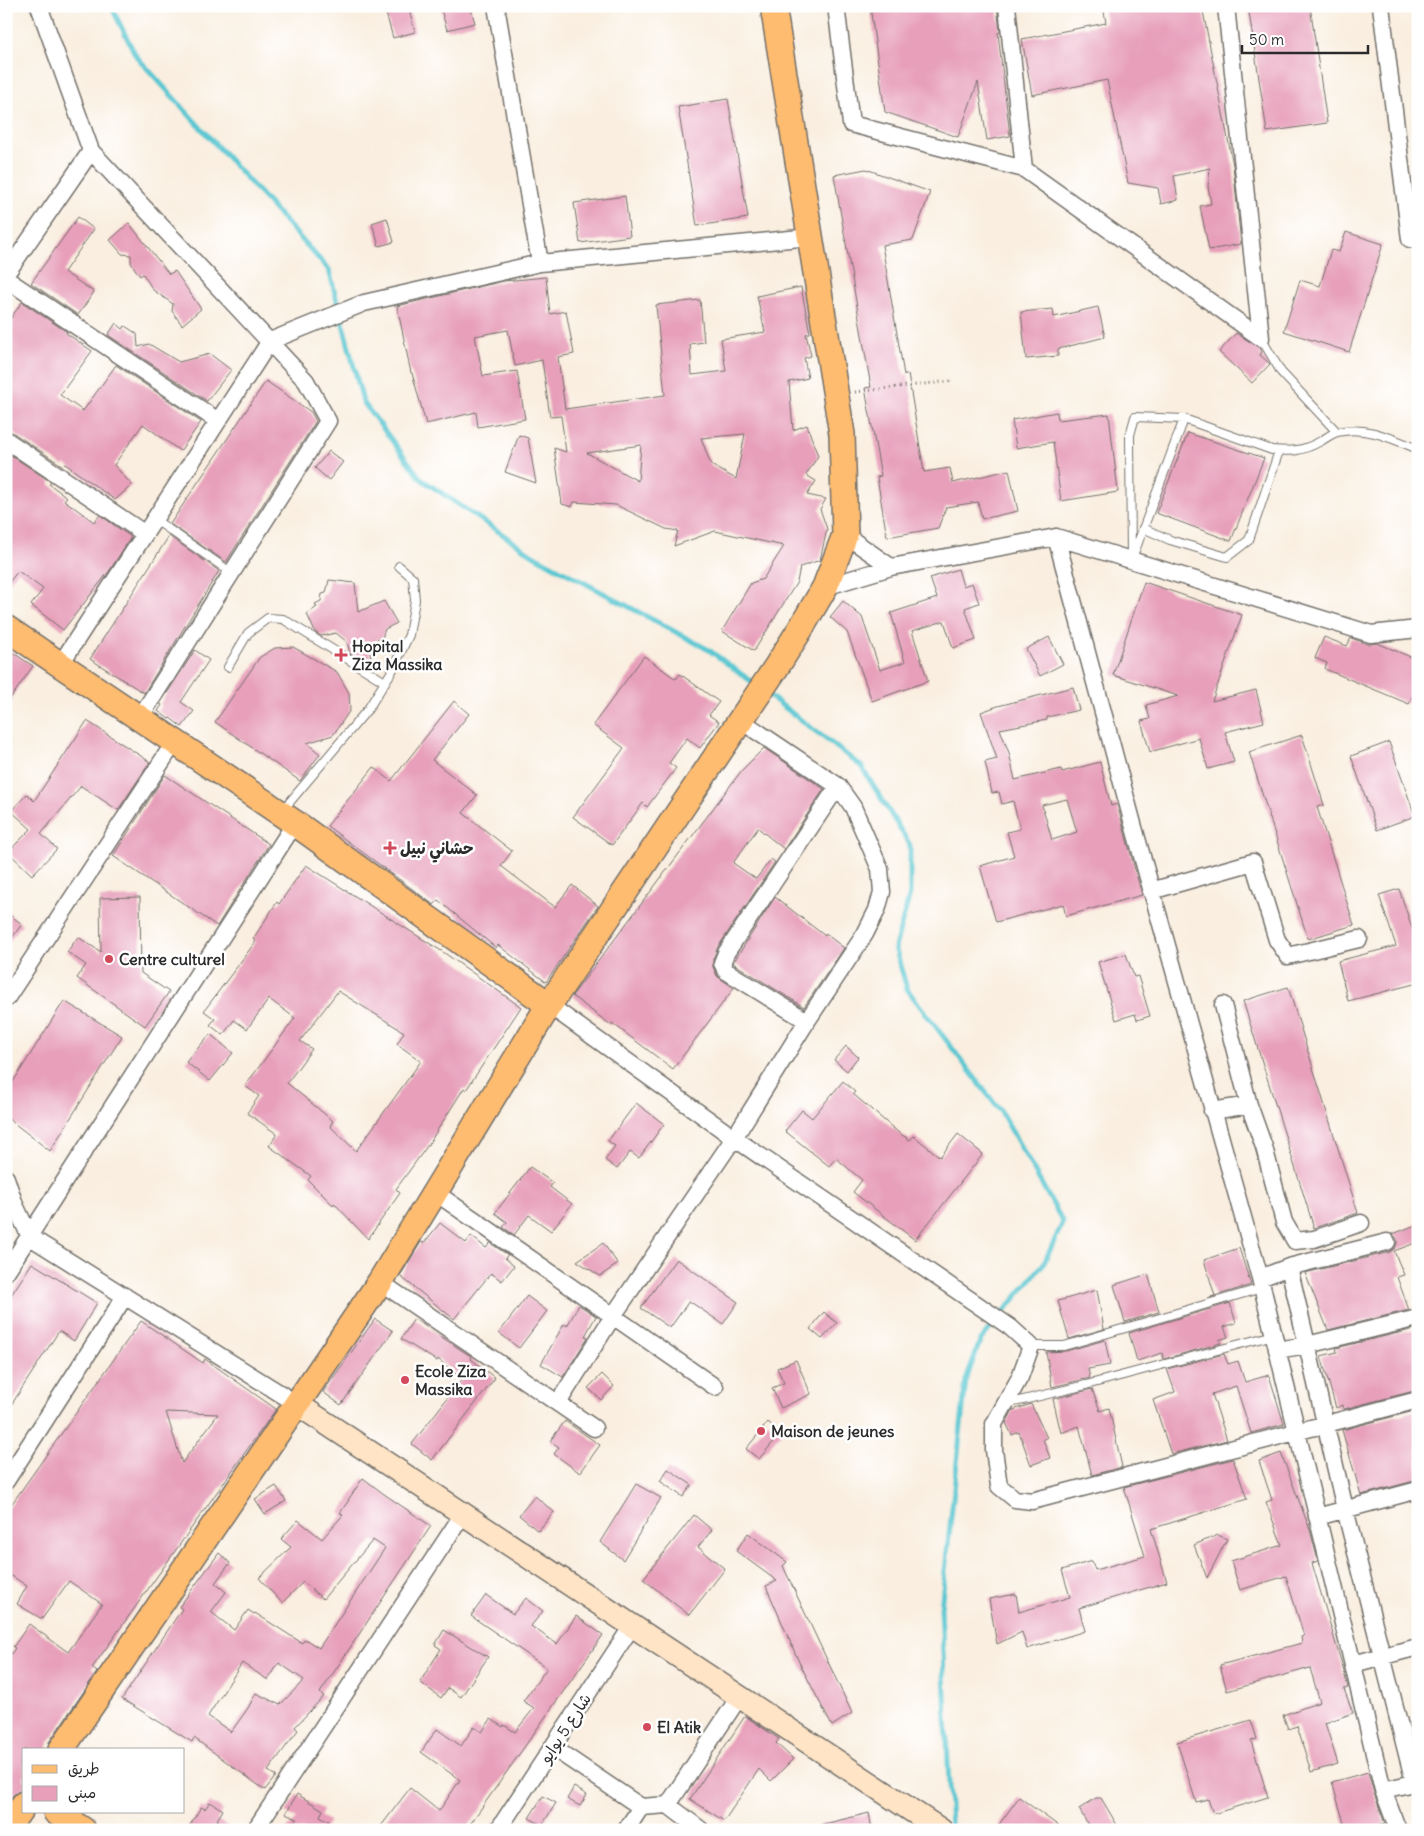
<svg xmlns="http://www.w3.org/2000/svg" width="1424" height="1836" font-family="Delius,'Playpen Sans Arabic',sans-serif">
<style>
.green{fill:#93d68e;stroke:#5f805c}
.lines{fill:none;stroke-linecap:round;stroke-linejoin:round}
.stream{stroke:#5bc7d2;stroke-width:5}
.building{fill:#e79fba;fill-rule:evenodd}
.service-casing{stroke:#736f6a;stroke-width:10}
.minor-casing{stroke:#736f6a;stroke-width:19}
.secondary-casing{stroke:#736f6a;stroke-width:25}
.primary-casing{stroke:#736f6a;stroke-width:28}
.path{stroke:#736f6a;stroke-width:3;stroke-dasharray:1 4;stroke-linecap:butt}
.service{stroke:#fff;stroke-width:8}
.minor{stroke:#fff;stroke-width:16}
.secondary{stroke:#ffe4c6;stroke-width:22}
.primary{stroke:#febc70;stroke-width:25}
.poi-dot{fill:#d1495b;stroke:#fff;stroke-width:2}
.labels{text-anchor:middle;stroke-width:5;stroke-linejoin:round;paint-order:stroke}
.poi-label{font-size:16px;font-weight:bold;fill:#2b2b2b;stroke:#fff;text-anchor:start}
.street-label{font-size:16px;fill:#2b2b2b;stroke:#fff}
</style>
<rect width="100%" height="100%" fill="#fff"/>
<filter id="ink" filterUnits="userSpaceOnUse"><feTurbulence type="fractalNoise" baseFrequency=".02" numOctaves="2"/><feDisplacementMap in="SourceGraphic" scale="10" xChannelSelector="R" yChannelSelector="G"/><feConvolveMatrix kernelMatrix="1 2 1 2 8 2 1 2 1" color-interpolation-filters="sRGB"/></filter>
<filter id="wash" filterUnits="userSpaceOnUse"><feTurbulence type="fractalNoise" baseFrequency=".0096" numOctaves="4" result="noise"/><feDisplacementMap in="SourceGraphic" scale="20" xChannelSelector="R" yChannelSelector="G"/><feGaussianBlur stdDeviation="1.12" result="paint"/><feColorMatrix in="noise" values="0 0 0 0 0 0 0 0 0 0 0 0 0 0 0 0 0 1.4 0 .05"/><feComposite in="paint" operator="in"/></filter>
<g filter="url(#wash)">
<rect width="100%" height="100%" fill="#f9eedf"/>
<path class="green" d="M41,1820L56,1830H35Z"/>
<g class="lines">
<path class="stream" d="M111,6L136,56L329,270L363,402L421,479L533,555L709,650L756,685
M767,694L861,766L910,845V894L895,947L907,989L1001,1112L1063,1222L1044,1263L980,1341L966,1380L941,1608L951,1829"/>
</g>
<g id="blocks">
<path class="building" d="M384,6H408L415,32L393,38Z
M440,6H470L475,23L447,30Z
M870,6H997L1000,32L998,33L1010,136L987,140L978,82L958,137L885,112Z
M1103,6H1202L1233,165L1241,244L1209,250L1200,206L1211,204L1208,186L1210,168L1174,176L1178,200L1161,204L1158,188L1128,183L1107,80L1032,95L1022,39L1106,23Z
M1248,6H1310L1327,123L1267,132Z
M728,99L748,218L697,226L678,107Z
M866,169L930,192L913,240L882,245L904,375L908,374L924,472L950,468L953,483L1009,470L1018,511L982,519L978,502L946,507L938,528L887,537L877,477L881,476L865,388L871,387L834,175Z
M625,196L630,236L580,243L574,203Z
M78,217L94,229L64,272L94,292L78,315L31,283Z
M387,218L394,242L379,246L372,223Z
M129,223L169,274L175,271L201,309L182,325L172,311L173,304L153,290L143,274L140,276L131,263V255L122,254L110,240Z
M1346,232L1383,244L1349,352L1284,331L1300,280L1320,286L1331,250L1339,252Z
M546,277L550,314L566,311L574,354L558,357L565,409L665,395L656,305L700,300L704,342L690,344L692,375L726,371L721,339L765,332L757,296L801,287L810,333L806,334L811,356L804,358L808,378L789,382L793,430L807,425L818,456L806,475L816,481L807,495L826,499L820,509L827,529L820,560L800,567L797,582L754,651L722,631L751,583L763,579L784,546L715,531L674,546L678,531L666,529L616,505L574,502L572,507L562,504L554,448L566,452L561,416L550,417L542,360L515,366L508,330L475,336L483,376L517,371L525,419L478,427L476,412L426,424L412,373H411L397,306L504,281ZM745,434L736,479L711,465L701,438ZM641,445L638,481L587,453Z
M22,302L67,332L66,333L92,351L60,395L83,411L116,365L201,422L180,451L143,424L114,465L132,485L115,500L65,464L63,466L12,432L6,430V325Z
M1098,307L1105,337L1058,349V356L1026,359L1021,312L1053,309L1054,317Z
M116,323L123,329L125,326L137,334L138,347L149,344L179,362L210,354L231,370L207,401L108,335Z
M1236,333L1260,348L1262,352L1260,355L1270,364L1252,383L1219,352Z
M266,381L311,412L316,421L226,562L170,524Z
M1057,412L1058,420L1109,414L1118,492L1061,501L1053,442L1016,448L1012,420Z
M1188,433L1264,458L1231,541L1156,513Z
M519,435L528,438L536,483L505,472Z
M329,451L343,462L329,480L315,468Z
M6,452L51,482L49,484L67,497L64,500L94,522L100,515L131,537L110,570L63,630L31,605L43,589L18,571L6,586Z
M169,536L219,571L144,693L90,659Z
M958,569L963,586L972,583L979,603L965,608L976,640L953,648L944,621L912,631L928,681L872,701L847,632L830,617L843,601L862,617L880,670L905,662L891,613L937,598L930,578Z
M329,580L355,583L358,612L384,601L397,623L385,629L382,638L377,639L378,645L370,649L371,659L354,656L350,654L347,642L336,633L321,636L315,632L307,614L317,607L315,604L321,601L322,594L326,593Z
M1144,582L1242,615L1212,701L1256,690L1264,722L1225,732L1234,762L1208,769L1199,738L1150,752L1141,721L1150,719L1146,705L1178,696L1113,675Z
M1049,637L1063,664L1040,676L1026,649Z
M1324,637L1347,646L1351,638L1368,644L1377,643L1418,660V682L1409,704L1325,669L1327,663L1315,658Z
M293,647L337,672L349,693L350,710L333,735L307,743L320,754L300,781L215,722L260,657L275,648Z
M6,648L33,666L6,705Z
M195,650L209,660L181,702L194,711L182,727L170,718L169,719L158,711L162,705L160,704Z
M644,656L676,679L680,674L719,702L709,715L719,722L700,748L687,738L669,763L676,768L647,807L643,803L612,845L573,817L624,748L593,725Z
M1073,687L1079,710L1047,717V720L1000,729L1009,753L1015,780L1061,769L1062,772L1100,762L1111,806L1117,804L1142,895L1066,916L1063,904L996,922L980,866L1014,856L1007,832L1020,829L1013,801L1002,804L999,792L992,793L985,762L997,759L981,712L998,706ZM1067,799L1077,832L1052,840L1042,805Z
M454,701L469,714L432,760L477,795L463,813L512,851L501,866L555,907L572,885L598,906L546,982L498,945L496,948L438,900L434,905L327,826L374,767L391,781Z
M87,721L150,762L118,810L81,786L41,834L57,849L32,875L8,852L31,829L11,811L27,794L34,801Z
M1302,735L1324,805L1317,807L1354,925L1308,939L1249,752Z
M1389,742L1415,816L1377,830L1351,756Z
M764,748L824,789L784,849L758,828L733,863L756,879L771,859L775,862L718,947L713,959V967L717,976L734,988L673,1069L612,1023L611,1025L572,996L742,770Z
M165,775L269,844L217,926L113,856Z
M306,865L443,952L521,1007L466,1090L464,1088L428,1145L396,1189L400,1193L368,1239L334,1203L333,1205L308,1180L311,1176L269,1146L277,1134L247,1113L259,1096L245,1086L295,1018L269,999L247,1029L234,1020L223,1035L210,1025L215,1019L204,1011L256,941L253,939L277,902L279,904ZM338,991L404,1032L397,1044L421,1061L356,1151L330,1126L333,1121L287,1083L312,1049L300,1041Z
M1399,889L1418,946V983L1348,1001L1338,961L1396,946L1379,895Z
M140,897L141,973L169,992L145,1026L77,978L86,965L67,952L78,937L101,952L100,898Z
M775,897L825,936L826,934L844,948L804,1007L733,963Z
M6,912L22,924L6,946Z
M1126,954L1134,977L1138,976L1150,1016L1137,1020L1135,1014L1116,1020L1098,962Z
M1288,987L1358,1213L1314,1228L1243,1001Z
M64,1001L122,1036L50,1151L6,1117V1093Z
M210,1034L233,1053L210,1081L186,1062Z
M846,1046L858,1057L847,1071L834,1060Z
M843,1081L855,1092L853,1094L899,1133L910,1140L914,1136L940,1157L958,1134L983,1154L915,1240L853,1192L862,1180L836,1158L829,1166L785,1131L802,1110L812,1118Z
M636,1103L664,1124L639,1158L630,1152L617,1169L605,1160L615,1146L608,1141Z
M530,1167L553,1183L550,1187L572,1204L551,1231L529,1215L514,1235L503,1227L507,1222L495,1213Z
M440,1223L466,1243L471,1236L486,1248L490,1243L508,1255L505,1258L514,1266L502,1281L491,1273L454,1319L400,1276L421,1242L424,1243Z
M1418,1224V1242L1394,1251L1404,1275L1397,1277L1409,1310L1328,1330L1305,1273L1390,1252L1394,1249L1397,1244V1239L1393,1234Z
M603,1243L618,1264L600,1276L577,1261Z
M1239,1248L1251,1285L1208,1298L1215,1296L1204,1260Z
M676,1259L738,1302L723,1324L689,1301L670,1328L641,1308Z
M32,1263L97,1303L74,1341L59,1331L6,1413V1303Z
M1148,1274L1159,1312L1125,1322L1114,1285Z
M1097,1290L1104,1329L1069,1339L1058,1301Z
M527,1296L547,1311L519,1348L499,1333Z
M1230,1303L1236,1323L1224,1327L1228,1337L1219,1340L1221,1343L1164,1359L1162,1353L1137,1361L1129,1333Z
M579,1305L596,1316L585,1336L588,1337L563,1377L541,1364L564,1324L567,1326Z
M824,1312L837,1323L822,1339L810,1329Z
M375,1319L393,1331L341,1405L323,1392Z
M414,1319L472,1357L471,1359L495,1378L432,1460L412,1444L462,1379L438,1359L437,1361L401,1339Z
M141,1321L203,1363L205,1359L276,1409L92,1668L97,1672L49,1742L47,1750H24V1786L21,1790L13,1795L6,1804V1661L15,1648L13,1647L29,1624L68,1652L102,1604L69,1581L42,1619L17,1604L27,1586L6,1572V1512ZM166,1412L218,1414L182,1463Z
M1415,1329L1418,1341V1390L1344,1409L1342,1405L1336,1408L1321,1356L1337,1352L1336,1348Z
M1105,1340L1110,1365L1088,1369L1090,1378L1052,1387L1046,1352L1066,1351Z
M1224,1354L1228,1364L1238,1361L1245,1382L1269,1375L1284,1424L1251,1433L1236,1386L1212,1394L1227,1440L1171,1454L1153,1400L1175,1392L1167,1369Z
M796,1360L811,1394L781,1408L772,1388L784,1383L777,1368Z
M602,1374L614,1386L601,1400L588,1388Z
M1092,1389L1100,1411L1109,1408L1122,1467L1092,1475L1079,1426L1061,1433L1053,1399Z
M1031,1404L1047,1438L1043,1439L1050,1458L1031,1465L1019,1432L1012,1435L1006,1423L1013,1410Z
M1418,1410V1480L1361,1495L1342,1430Z
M565,1421L600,1445L580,1473L554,1454L559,1447L550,1441Z
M768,1422L781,1433L759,1459L746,1449Z
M1281,1453L1310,1530L1318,1561L1312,1563L1343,1668L1348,1688L1344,1689L1353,1713L1325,1723L1338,1764L1311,1772L1297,1726L1288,1729L1283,1715L1320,1702L1310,1668L1227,1691L1220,1665L1302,1643L1301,1637L1304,1636L1286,1576L1240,1590L1231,1561L1282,1545L1266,1502L1272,1500L1259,1461Z
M1233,1459L1247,1499L1151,1529L1167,1582L1079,1608L1085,1631L1027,1649L1022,1632L997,1644L989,1599L1016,1594L1019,1612L1070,1597L1062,1570L1092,1561L1095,1570L1145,1556L1124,1487Z
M668,1469L692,1485L683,1497L660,1481Z
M363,1478L384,1494L431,1526L320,1693L324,1696L295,1727L298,1730L268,1771L276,1776L265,1790L194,1738L192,1742L122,1699L182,1609L179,1607L219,1553L230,1563L215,1583L226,1592L211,1612L234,1630L248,1610L254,1614L255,1613L302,1643L305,1639L319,1648L385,1548L373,1540L323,1599L303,1582L282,1603L259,1578L291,1547L281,1539L298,1520L322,1539L343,1515L340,1513L349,1500H348ZM242,1663L268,1680L279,1663L304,1680L280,1705L256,1693L248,1708L231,1732L208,1716Z
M636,1484L661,1498L623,1560L600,1542Z
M276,1486L286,1501L265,1514L255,1499Z
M535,1496L554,1512L538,1531L519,1515Z
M694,1515L712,1530L698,1547L725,1569L689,1615L643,1579Z
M748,1533L787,1562L783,1566L852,1713L832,1726L799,1662L766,1586L777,1581L736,1551Z
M1218,1535L1227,1539L1207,1578L1194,1545Z
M486,1595L513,1614L526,1598L543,1611L531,1626L557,1644L576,1616L603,1635L466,1830H378L410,1788L439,1811L460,1780L421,1752L437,1729L461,1746L474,1727L482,1732L491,1719L503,1727L504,1725L515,1732L534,1708L523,1701L547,1668L471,1616Z
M444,1630L488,1657L461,1697L448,1688L441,1698L420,1682L441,1649L435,1645Z
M745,1716L779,1739L776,1743L793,1759L771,1781L759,1769L724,1821L690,1799Z
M1251,1720L1257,1739L1251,1741L1268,1797L1213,1814L1208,1799L1196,1802L1177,1742Z
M1368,1772L1374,1793L1385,1824L1364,1830H1346L1332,1782Z
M574,1787L587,1795L580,1806L567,1799Z
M297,1794L323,1810L320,1816L329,1821L324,1830H286L297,1819L286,1813Z
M543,1796L556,1803L542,1825L529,1818Z
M1019,1797L1064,1830H995Z
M1096,1798H1101L1120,1830H1091L1079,1809Z
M210,1802L223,1810L217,1820L234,1830H187L201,1807L205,1809Z
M869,1813L872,1830H821L820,1825Z"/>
</g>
</g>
<g filter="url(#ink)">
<use href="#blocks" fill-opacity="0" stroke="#736f6a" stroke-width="1"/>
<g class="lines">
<g class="service-casing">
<path id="service" d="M1261,338L1281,372L1337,432
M154,519L232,573
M1143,528L1170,540L1227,557L1249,540L1279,451
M1133,556L1184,419
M1131,560L1130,435L1135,417L1184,419L1272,450C1292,452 1303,451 1321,441C1326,438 1332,433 1338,432C1365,425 1393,439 1418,449
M228,667L248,633L268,618L283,619L385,682
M283,810L368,709L392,671L409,635L415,600L413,578L399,566
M1031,1346H1064L1262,1288
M1006,1404L1086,1385L1274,1335"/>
</g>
<g class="minor-casing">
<path id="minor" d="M39,6L91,151L306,381L328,421L139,719
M496,6L540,263
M836,6L851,124L1024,169L1261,338
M1007,6L1024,169
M1226,6L1261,338
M1381,6L1410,239L1418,240
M6,274L91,151
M6,279L218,421
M6,440L145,534
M845,535L891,567
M1056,537L1371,634L1418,629
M825,587L891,567L1056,537L1133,824L1260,1278L1383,1790L1398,1830
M60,665L270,341L364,303L540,263L811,237
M740,720L838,786L726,953L722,963L726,971L807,1021
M1151,891L1253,862L1277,940L1288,956L1359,939
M6,999L174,743
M549,1005L734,1138L1010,1327L1031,1346L1020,1377L994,1424V1450L999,1486L1015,1499L1032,1501L1418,1400
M1223,1005L1249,1105
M1212,1111L1249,1105L1264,1147L1284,1222L1295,1241L1314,1239L1361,1223
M6,1178L15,1205L30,1237L297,1404
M436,1193L715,1387
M1289,1267L1345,1509L1414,1782
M6,1272L295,823
M1260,1278L1289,1267L1387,1242
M380,1282L594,1428
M1277,1350L1307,1345L1418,1318
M558,1403L613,1316L734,1138L807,1021L865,934L877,910L882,892L880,869L853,807L838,786
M6,1481L125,1296
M1317,1517L1418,1490
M1353,1664L1418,1647
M552,1747L641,1807L668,1805L701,1830
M1383,1790L1418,1782
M668,1805L739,1697
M255,1830L463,1514
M498,1830L632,1626
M626,1830L641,1807"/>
</g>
<g class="secondary-casing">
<path id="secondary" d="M297,1404L941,1830"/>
</g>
<g class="primary-casing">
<path id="primary" d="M6,628L295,823L549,1005
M61,1750L380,1282L549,1005L777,666L801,628L825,587L845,535L842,434L773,6
M56,1812L83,1830
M6,1830L24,1804"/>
</g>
<path class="path" d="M855,392L951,381"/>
<use href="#service" class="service"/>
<use href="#minor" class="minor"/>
<use href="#secondary" class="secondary"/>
<use href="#primary" class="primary"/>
</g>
</g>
<g class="poi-dot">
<path d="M338.5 647.5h5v5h5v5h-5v5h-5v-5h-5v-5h5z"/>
<path d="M387.5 840.5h5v5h5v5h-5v5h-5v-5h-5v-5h5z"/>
<circle cx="109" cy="959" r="5"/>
<circle cx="405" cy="1380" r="5"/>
<circle cx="761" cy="1431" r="5"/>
<circle cx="647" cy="1727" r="5"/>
</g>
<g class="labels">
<g class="poi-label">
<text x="352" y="652">Hopital<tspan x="352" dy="18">Ziza Massika</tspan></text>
<text x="400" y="854">حشاني نبيل</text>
<text x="119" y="965">Centre culturel</text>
<text x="415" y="1377">Ecole Ziza<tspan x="415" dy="18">Massika</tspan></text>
<text x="771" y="1437">Maison de jeunes</text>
<text x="657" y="1733">El Atik</text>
</g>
<g class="street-label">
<text transform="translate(565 1728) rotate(-57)" y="6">شارع 5 يوايو</text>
</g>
</g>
<rect width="1424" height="1836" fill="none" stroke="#fff" stroke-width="25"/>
<rect x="22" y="1748" width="162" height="65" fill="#ffffff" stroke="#aaaaaa"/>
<rect x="32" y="1765" width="25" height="8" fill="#febc70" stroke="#aaaaaa"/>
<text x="68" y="1774" font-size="15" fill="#2b2b2b">طريق</text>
<rect x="32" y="1786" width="25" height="15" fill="#e79fba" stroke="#aaaaaa"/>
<text x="68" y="1798" font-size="15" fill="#2b2b2b">مبنى</text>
<path d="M1242 45v8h126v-8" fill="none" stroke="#2b2b2b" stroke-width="2.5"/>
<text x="1249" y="45" font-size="15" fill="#2b2b2b" stroke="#ffffff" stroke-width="4" paint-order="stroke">50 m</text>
</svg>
